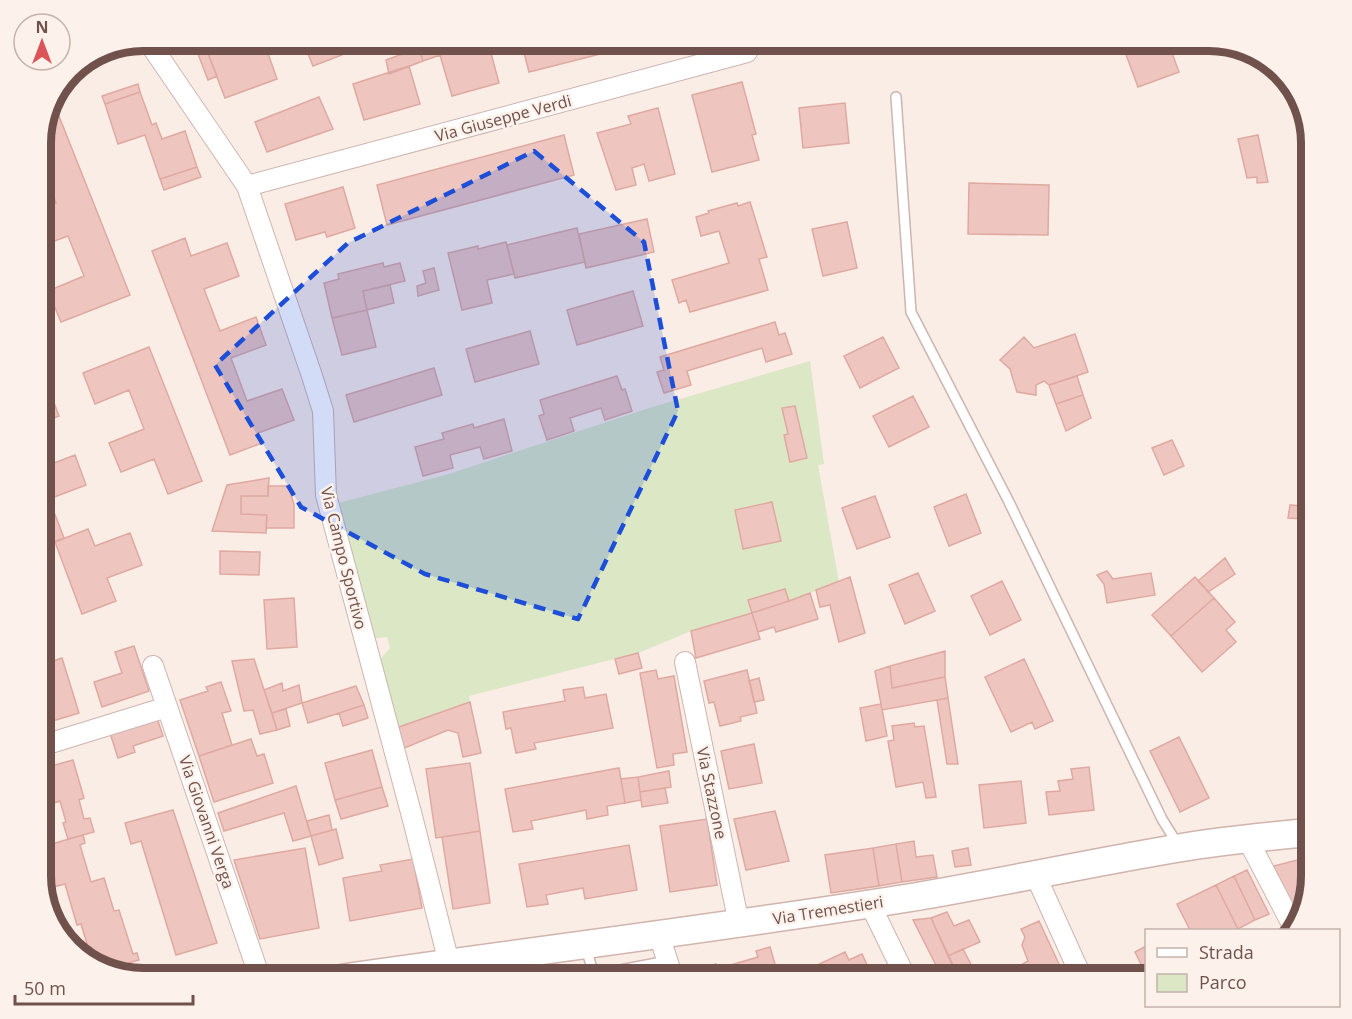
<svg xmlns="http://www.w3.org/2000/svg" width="1352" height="1019" font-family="'Open Sans',sans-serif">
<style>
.green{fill:#dbe7c5}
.building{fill:#eec6bf;stroke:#dfa9a1;stroke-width:1.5}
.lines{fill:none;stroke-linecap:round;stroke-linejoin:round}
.lane-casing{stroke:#cdb5b0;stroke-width:12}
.street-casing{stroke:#cdb5b0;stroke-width:22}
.secondary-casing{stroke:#d0b4ad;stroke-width:30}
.lane{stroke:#fff;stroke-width:9}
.street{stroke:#fff;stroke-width:20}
.secondary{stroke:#fff;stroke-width:27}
.marked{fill:#1d4ed8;fill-opacity:0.2;stroke:#1d4ed8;stroke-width:4.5;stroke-dasharray:12 8;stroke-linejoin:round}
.labels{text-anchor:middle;stroke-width:5;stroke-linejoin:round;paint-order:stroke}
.street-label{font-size:16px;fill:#71514c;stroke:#fdf2eb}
.rim{fill:none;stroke:#71514c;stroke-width:8}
</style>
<rect width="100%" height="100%" fill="#faede5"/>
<path class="green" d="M810,361L824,464L818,465L839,582L789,601L691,631L638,653L469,696L470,702L396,728L378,665L381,658L390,648L387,637L376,638L368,632L338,503L449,474L649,408Z"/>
<path class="building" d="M210,41H251L253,46L264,42L277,79L225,98L204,43Z
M303,41H378L313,66Z
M470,41H493L471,46Z
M521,41H631L632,46L529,72Z
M1121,41H1171L1168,42L1179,72L1138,87Z
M436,42L440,55L423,61L419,48Z
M488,42L499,83L452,96L440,55Z
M204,43L217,76L208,80L195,46Z
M419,48L423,61L389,74L386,60Z
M409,66L420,104L364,120L353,84Z
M742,82L756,134L752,135L759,160L712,172L692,95Z
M138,84L140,92L105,104L102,96Z
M140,92L152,125L156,123L162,139L185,131L197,167L160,179L145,135L118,144L105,104Z
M319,97L333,129L267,152L255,122Z
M53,101L130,295L61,322L48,291L84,276L68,236L41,246V209L56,203L41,164V136L50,102Z
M845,103L849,143L803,148L799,108Z
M658,108L675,174L649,181L644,164L632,168L636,185L616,190L597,133L631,124L628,116Z
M564,135L574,175L387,225L377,185Z
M1258,135L1268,182L1257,183V177L1247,178L1238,139Z
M197,167L201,177L164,190L160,179Z
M969,183L1049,185L1048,235L968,234Z
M343,187L355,228L327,237L325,232L296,240L285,204Z
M750,202L767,257L759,259L768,290L690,312L686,300L679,303L672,280L729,263L719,231L701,236L696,217L709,213L708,211L737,203L738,206Z
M647,219L654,252L586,268L579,234Z
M847,222L857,268L823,276L812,229Z
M577,228L585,262L515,278L507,245Z
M185,238L191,256L227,243L239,276L204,289L220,331L256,317L266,345L231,358L247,401L282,389L294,420L258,433L262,443L230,455L152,251Z
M506,242L514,274L487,280L492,303L462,310L448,253L478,246V249Z
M383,263L384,267L400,263L405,281L363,291L367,310L332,318L324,283L339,279L338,274Z
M434,268L439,290L418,296L417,286L426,283L423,271Z
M390,285L394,303L367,310L363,291Z
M633,291L643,326L577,345L567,310Z
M367,310L376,347L342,355L332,318Z
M775,322L779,335L785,333L792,354L766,362L762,348L687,371L691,385L664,393L657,372L664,370L660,357Z
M530,331L539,364L475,382L466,349Z
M1075,334L1088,372L1049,385L1044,381L1036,385V395L1017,392L1010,369L1000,360L1024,337L1034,348Z
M883,337L899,368L860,388L844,356Z
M149,347L202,481L168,494L154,459L121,472L109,443L144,429L129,390L95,404L83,373Z
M434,368L442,395L354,422L346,395Z
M617,376L622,390L625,389L632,411L605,420L601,408L570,418L574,431L547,440L539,416L544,414L540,400Z
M1077,376L1083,395L1056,404L1049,385Z
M48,387L59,416L41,423V389Z
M1083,395L1091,418L1066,431L1056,404Z
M913,396L929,427L889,447L873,416Z
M795,406L807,458L790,462L784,435L788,434L782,408Z
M504,419L512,451L484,459L480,447L450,455L453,468L423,476L415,447L444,439L442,433L473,424L474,428Z
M1172,440L1184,466L1164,475L1152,448Z
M75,455L86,485L49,499L64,538L41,547V468Z
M269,478L268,496H241V514L267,515L266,533L212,531L227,485Z
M268,486H288L294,504V528H266L267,515L241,514V496H268Z
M966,494L981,533L949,546L934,507Z
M875,496L890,537L857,549L842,508Z
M772,502L781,541L743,549L735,510Z
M1290,505L1305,506L1304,519L1288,518Z
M88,529L95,546L130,533L142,565L107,578L116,601L82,614L55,542Z
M220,551L260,552L259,575L220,574Z
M1225,558L1235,574L1208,592L1198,581Z
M1107,571L1113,579L1151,573L1155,595L1107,603L1104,584L1097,575Z
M918,573L935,611L905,624L889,585Z
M850,577L865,633L839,642L830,605L820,607L816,590Z
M1195,577L1214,598L1171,636L1152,615Z
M1002,581L1021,620L990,635L971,596Z
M785,589L789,601L752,613L748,600Z
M810,593L818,619L776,632L774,627L758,632L752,613L789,601Z
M294,598L297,647L267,649L264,600Z
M1214,598L1235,622L1226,630L1236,642L1202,672L1171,636Z
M752,613L760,639L696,658L691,631Z
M134,646L149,691L102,707L94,682L122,673L115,652Z
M945,651V677L892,688L890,666Z
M638,653L642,668L619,674L615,659Z
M62,658L79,713L46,723L41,707V684L52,680L47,663Z
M254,659L277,730L260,734L253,710L244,711L232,661Z
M1024,659L1053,721L1035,729L1032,722L1011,732L985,677Z
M890,666L892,688L945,677L948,698L882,710L875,671Z
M656,670L658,679L674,676L687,752L673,754L674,765L657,768L640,673Z
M747,670L757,713L740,717L741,721L720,726L714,702L709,703L704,681Z
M759,678L764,700L754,702L749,681Z
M221,682L231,711L222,713L232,745L199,756L180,700L208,691L206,687Z
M282,683L283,691L299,685L302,703L272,713L264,690Z
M356,686L364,705L308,723L302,703Z
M583,687L585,698L606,694L613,728L534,743L536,749L516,753L511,728L506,729L503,712L565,701L563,690Z
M948,698L958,764H947L937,700Z
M470,702L481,753L463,757L458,733L448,730L402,749L396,728Z
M881,704L887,736L866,741L860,708Z
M364,705L368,718L343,726L339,713Z
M286,709L290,726L277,730L272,713Z
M157,718L163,736L133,746L135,752L118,758L110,733Z
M914,723L915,727L924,726L936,797L926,798L923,782L896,787L888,741L894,740L892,726Z
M1179,737L1209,798L1180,812L1150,751Z
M251,739L257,756L264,754L273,783L214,802L199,756Z
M754,744L762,783L729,789L721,751Z
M372,750L382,787L335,800L325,763Z
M73,760L84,798L79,800L84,819L90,818L94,832L68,839L63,823L66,822L60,801L54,803L52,798L42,801L41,796V769Z
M470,763L480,831L436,838L426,769Z
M1089,767L1094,810L1049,815L1046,792L1060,791L1058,781L1073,779L1071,769Z
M619,768L625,803L607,806L608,815L587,819L586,810L531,821L533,829L513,832L505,789Z
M669,771L671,787L640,792L638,777Z
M638,777L641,800L625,803L621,779Z
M1021,781L1026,823L984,828L979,785Z
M296,786L311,836L293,841L284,813L224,831L218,813Z
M382,787L388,806L341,819L335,800Z
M665,788L668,803L642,807L640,792Z
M173,810L217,943L176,955L141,841L131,844L125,823Z
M775,811L789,861L746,870L734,819Z
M329,815L332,830L311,836L307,821Z
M707,819L717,885L670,892L660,826Z
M336,829L343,858L319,865L311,836Z
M480,831L490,903L453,909L442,837Z
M83,835L85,843L80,845L91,882L104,878L114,911L119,910L133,954L137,953L139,960L111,968L96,962L91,947H88L81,924L77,925L65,884L53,887L41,847Z
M914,841L916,857L933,855L937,877L902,882L896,844Z
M896,844L902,882L879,886L873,848Z
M629,845L637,890L585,899L583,888L546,895L548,904L527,907L519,864Z
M305,848L319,928L260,939L234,860Z
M873,848L879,886L831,893L825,855Z
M968,848L971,865L955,867L952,851Z
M1305,858L1311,869V877L1297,919L1270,867Z
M413,859L422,908L350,921L343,878L382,871L380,865Z
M1247,870L1269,914L1255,920L1234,876Z
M1234,876L1255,920L1238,929L1216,885Z
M1216,885L1238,929L1234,930H1190L1177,904Z
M947,912L954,926L969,920L980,942L948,956L931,918Z
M931,918L953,965L939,971L913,920Z
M1039,921L1064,975L1058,978H1017L1013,970L1028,961L1022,945L1025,937L1021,929Z
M1146,946V974L1135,952Z
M770,947L779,978H705L702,968L716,964L717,969L758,957L756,951Z
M963,949L974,970L958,976L948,956Z
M845,952L849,960L862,954L873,978H823L817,965Z
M1013,970L1017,978H997Z"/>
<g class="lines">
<g class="lane-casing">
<path id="lane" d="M896,97L911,312L1009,502L1162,819L1178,845
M586,948L594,975L667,961"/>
</g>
<g class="street-casing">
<path id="street" d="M148,41L247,186L312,376L323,411L326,495L413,820L449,963
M247,186L747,52L746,41
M685,662L739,924
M153,666L260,978
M41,746L167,707
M1247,838L1294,928
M1035,874L1082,978
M870,904L906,978
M659,935L673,978"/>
</g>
<g class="secondary-casing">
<path id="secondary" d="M343,978C531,951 720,928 908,898C999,883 1089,863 1179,848C1223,840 1267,837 1311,832"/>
</g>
<use href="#lane" class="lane"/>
<use href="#street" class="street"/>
<use href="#secondary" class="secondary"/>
</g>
<path class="marked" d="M534,151L644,242L678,411L578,619L425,574L301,507L215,365L348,243Z"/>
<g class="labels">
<g class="street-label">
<text transform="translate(503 118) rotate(-15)" y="6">Via Giuseppe Verdi</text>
<text transform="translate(344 558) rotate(76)" y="6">Via Campo Sportivo</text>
<text transform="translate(712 793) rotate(78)" y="6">Via Stazzone</text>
<text transform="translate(207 822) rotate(71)" y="6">Via Giovanni Verga</text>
<text transform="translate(828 910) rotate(-9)" y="6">Via Tremestieri</text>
</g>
</g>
<path d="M0 0H1352V1019H0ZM143 51H1209A92 92 0 0 1 1301 143V876A92 92 0 0 1 1209 968H143A92 92 0 0 1 51 876V143A92 92 0 0 1 143 51Z" fill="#fdf2eb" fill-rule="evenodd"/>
<path class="rim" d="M143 51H1209A92 92 0 0 1 1301 143V876A92 92 0 0 1 1209 968H143A92 92 0 0 1 51 876V143A92 92 0 0 1 143 51Z"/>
<rect x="1145" y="929" width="195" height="78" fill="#fdf2eb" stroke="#c5b2ab" stroke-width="1.5"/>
<rect x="1157" y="948" width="30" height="9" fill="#ffffff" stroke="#c5b2ab" stroke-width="1.5"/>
<text x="1199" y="959" font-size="18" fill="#71514c">Strada</text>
<rect x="1157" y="974" width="30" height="18" fill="#dbe7c5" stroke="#c5b2ab" stroke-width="1.5"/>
<text x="1199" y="989" font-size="18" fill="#71514c">Parco</text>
<g transform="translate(42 42)"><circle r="28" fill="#fdf2eb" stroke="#c5b2ab" stroke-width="1.5"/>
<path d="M0-4.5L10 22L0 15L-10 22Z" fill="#db5457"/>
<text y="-9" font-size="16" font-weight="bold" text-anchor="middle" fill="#71514c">N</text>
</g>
<path d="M15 995v9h178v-9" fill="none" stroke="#71514c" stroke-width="3"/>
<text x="24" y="995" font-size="18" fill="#71514c" stroke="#fdf2eb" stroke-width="4.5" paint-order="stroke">50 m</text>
</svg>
